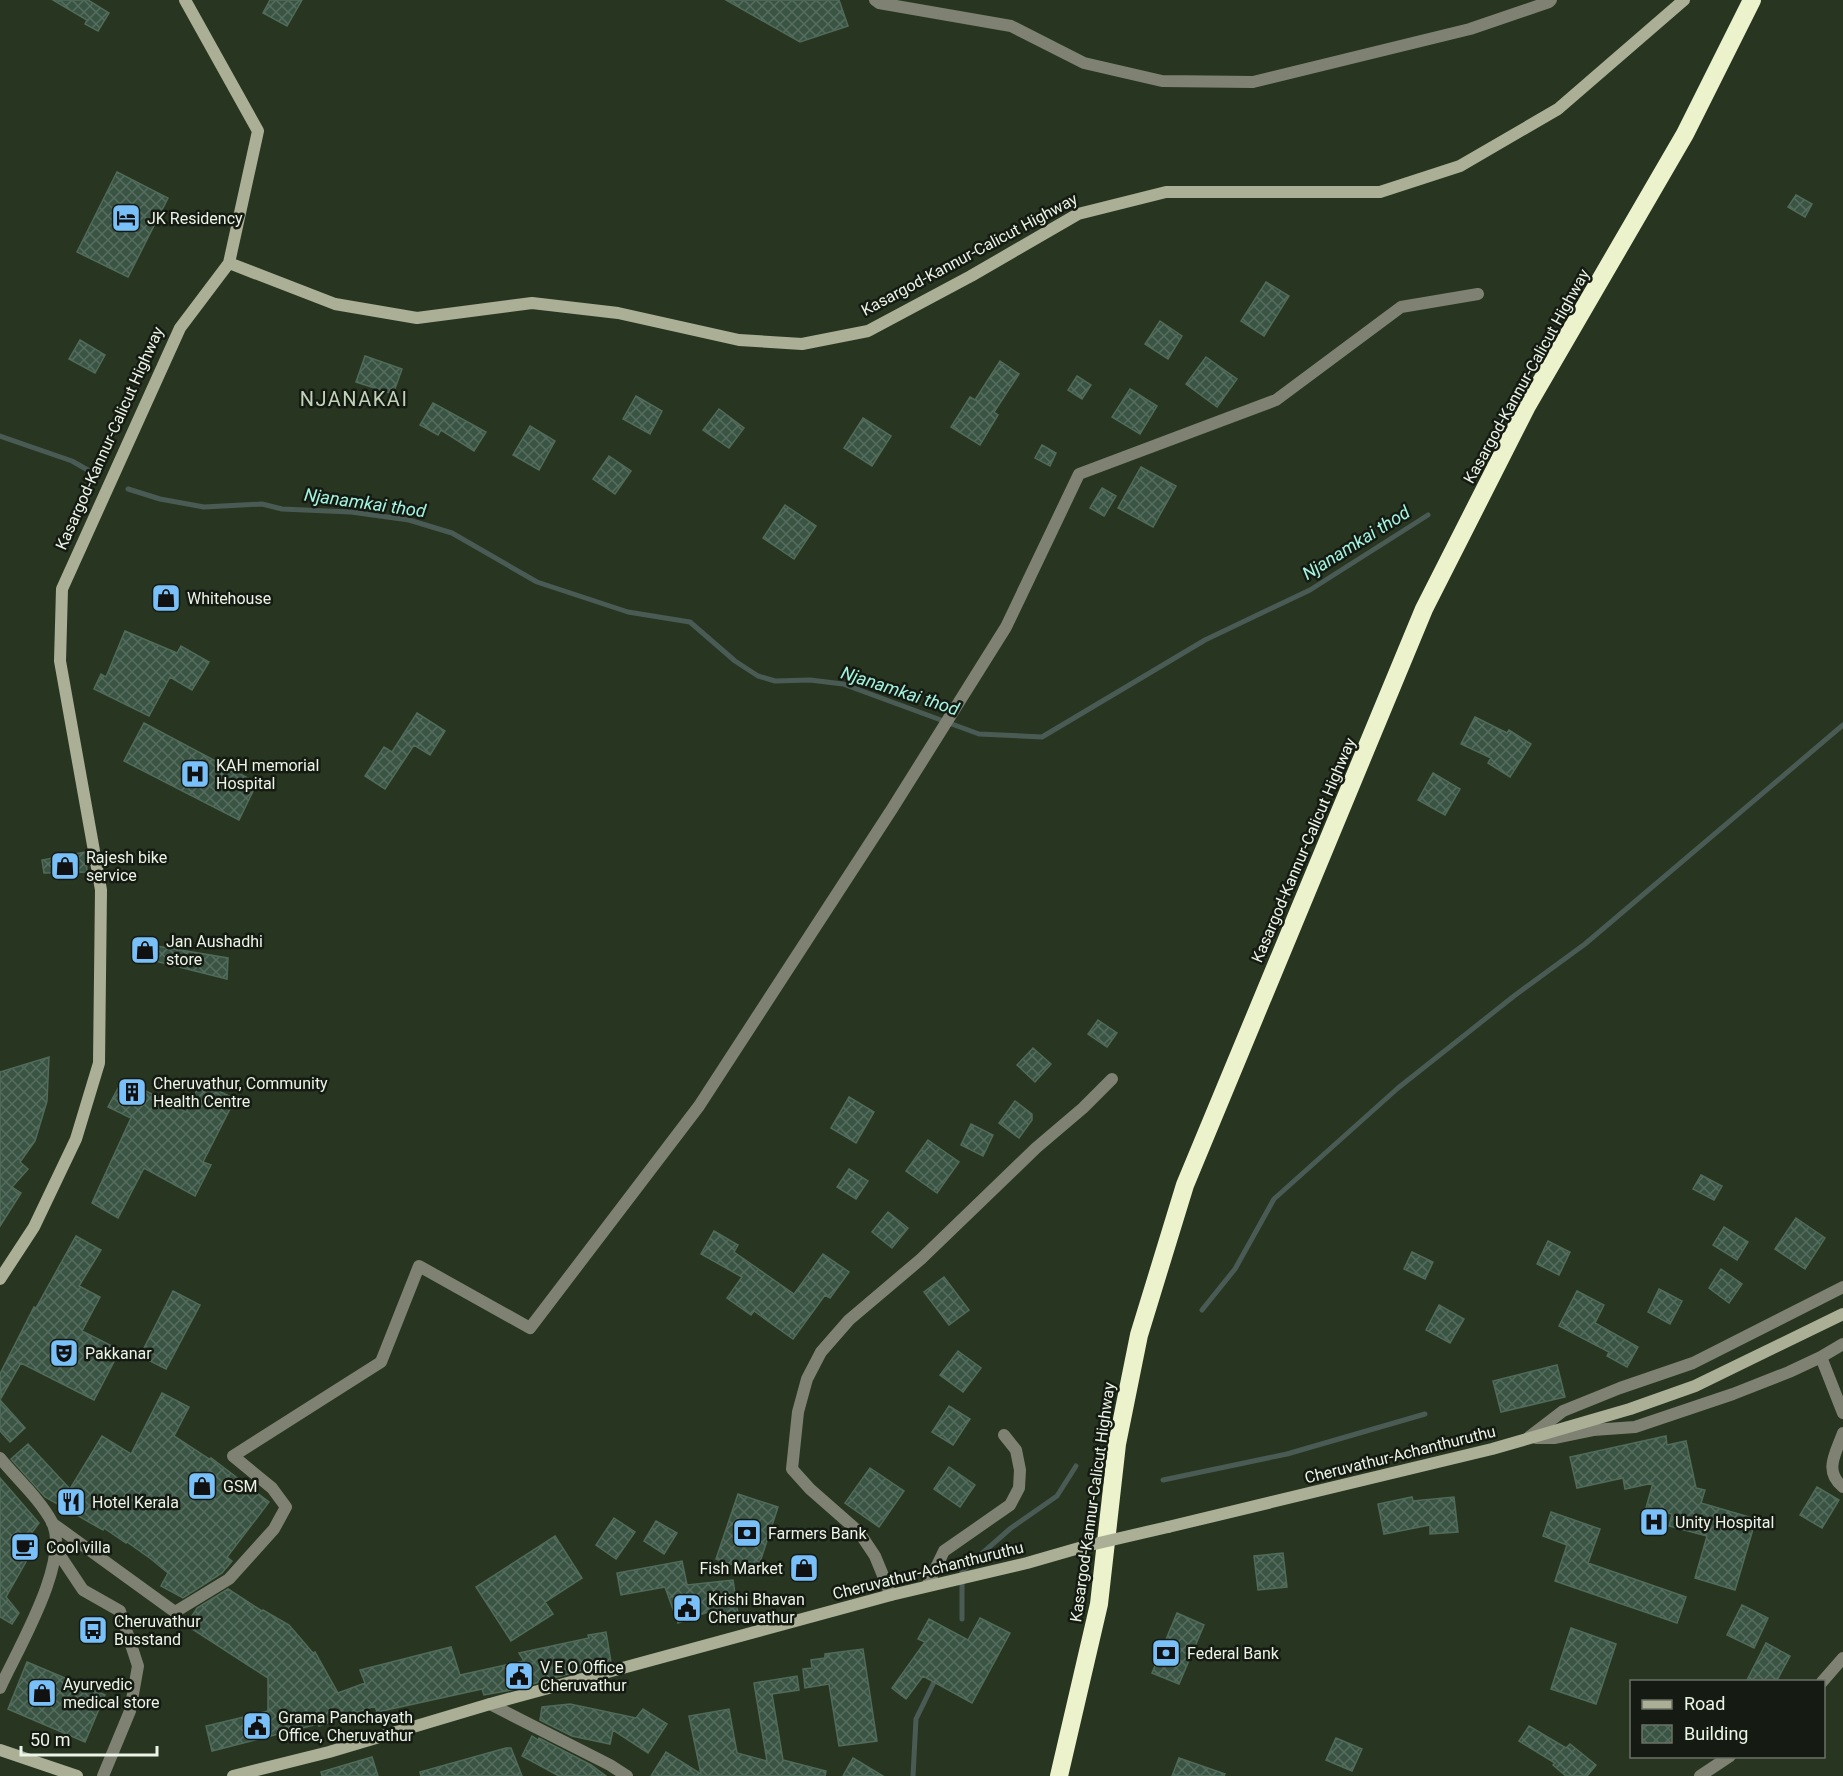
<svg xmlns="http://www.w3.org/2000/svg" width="1843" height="1776" font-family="Roboto,sans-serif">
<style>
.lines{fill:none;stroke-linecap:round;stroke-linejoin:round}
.stream{stroke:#495b54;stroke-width:5}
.building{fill:url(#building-cross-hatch);stroke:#506b5a;stroke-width:1.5}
.street{stroke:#7f8272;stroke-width:12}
.secondary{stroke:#abaf96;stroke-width:12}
.highway{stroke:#ecf2cb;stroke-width:18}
.secondary-bridge{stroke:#abaf96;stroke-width:12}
.labels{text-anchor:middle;stroke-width:5;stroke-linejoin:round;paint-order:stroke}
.poi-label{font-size:16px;fill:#ebf4e6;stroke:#151b12;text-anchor:start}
.street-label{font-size:16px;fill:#ebf4e6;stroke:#151b12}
.water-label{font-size:18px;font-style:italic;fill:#a4f4e2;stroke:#151b12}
.quarter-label{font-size:20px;letter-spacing:1.5px;fill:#c0d2b8;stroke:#151b12}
</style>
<defs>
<pattern id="building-cross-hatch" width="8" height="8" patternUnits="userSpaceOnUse" patternTransform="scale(1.5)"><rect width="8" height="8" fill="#3a5444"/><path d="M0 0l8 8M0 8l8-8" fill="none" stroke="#576d5f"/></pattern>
</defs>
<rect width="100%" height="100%" fill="#283621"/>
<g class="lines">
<path class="stream" d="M0,436L72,461L93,473
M128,489L160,499L204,507L262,504L282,509L351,512L409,520L452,533L537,582L628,612L690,622L735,661L758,676L775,681L810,680L843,684L979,734L1042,737L1205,640L1310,590L1428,515
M1202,1310L1235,1269L1274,1199L1398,1088L1514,996L1585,944L1843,725
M1163,1480L1287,1454L1425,1414
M962,1619V1571L1011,1528L1057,1496L1076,1466
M913,1776L916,1719L937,1676"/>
</g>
<path class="building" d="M53,0H88L109,13L98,31L85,24L87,20Z
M270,0H302L287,26L263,13Z
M726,0H839L848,26L800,42Z
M117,172L168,198L128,277L77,252Z
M1796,195L1812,204L1805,217L1788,207Z
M1266,282L1289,296L1264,336L1241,321Z
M1160,321L1182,336L1168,359L1145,344Z
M80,340L105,355L95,373L69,359Z
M365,356L402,369L393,394L356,382Z
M1206,357L1237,379L1217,407L1186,384Z
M1000,361L1019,374L994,412L998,415L980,445L951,427L970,397L975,400Z
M1077,376L1091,385L1082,399L1068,390Z
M1130,389L1157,406L1140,434L1112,417Z
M636,396L662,411L650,434L623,419Z
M433,403L486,432L474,451L441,430L438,435L420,425Z
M719,409L744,428L729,448L703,430Z
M863,418L891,436L872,466L844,448Z
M530,426L555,441L539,470L513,455Z
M1042,445L1056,453L1050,466L1035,458Z
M609,456L631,471L615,494L593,479Z
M1141,467L1176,486L1153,527L1118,508Z
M1102,488L1116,496L1104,516L1090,508Z
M785,505L816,526L794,559L763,538Z
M125,631L177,653L181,646L209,662L192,690L170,677L149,716L94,689L101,674L106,677Z
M417,713L445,731L430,755L414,745L385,789L365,776L384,747L392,752Z
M1475,717L1507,733L1509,730L1531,744L1510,777L1488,763L1491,758L1461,744Z
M144,723L257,783L239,820L124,761Z
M1433,773L1460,789L1445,815L1418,800Z
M86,852L87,872L44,873L42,860Z
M150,945L228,958L227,979L147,959Z
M1098,1020L1117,1033L1107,1047L1088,1034Z
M1033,1048L1051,1064L1035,1082L1017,1065Z
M49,1057L47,1101L35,1141L20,1162L28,1169L12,1187L21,1193L0,1226V1072Z
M123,1079L186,1112L201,1082L235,1099L203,1162L211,1165L195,1196L144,1168L118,1218L92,1203L131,1118L108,1107Z
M849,1097L874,1112L856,1143L831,1128Z
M1015,1101L1032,1114V1120L1019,1138L999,1123Z
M971,1124L993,1135L983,1156L961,1145Z
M928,1140L959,1162L937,1193L906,1171Z
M849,1169L868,1181L856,1199L837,1187Z
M1701,1175L1722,1186L1714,1200L1693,1189Z
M888,1212L908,1228L892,1248L872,1232Z
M1796,1218L1825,1238L1805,1269L1775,1249Z
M1724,1227L1748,1242L1737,1260L1713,1245Z
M714,1231L738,1245L734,1252L794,1294L823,1254L849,1272L830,1298L825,1295L793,1339L754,1311L751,1315L727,1298L742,1277L701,1254Z
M76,1236L101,1250L79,1286L100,1297L82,1331L120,1350L94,1400L21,1363L1,1398L0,1374L34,1307L36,1308Z
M1548,1241L1570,1252L1559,1275L1537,1264Z
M1412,1252L1433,1262L1425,1279L1404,1269Z
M1721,1269L1742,1284L1729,1303L1709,1288Z
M944,1277L969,1310L949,1325L924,1292Z
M1659,1289L1682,1301L1670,1324L1648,1312Z
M173,1291L200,1305L166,1369L140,1356Z
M1577,1291L1604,1305L1595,1323L1638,1347L1627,1367L1607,1356L1609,1352L1559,1326Z
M1439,1305L1464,1319L1450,1343L1426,1330Z
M958,1351L981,1368L963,1392L940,1375Z
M1557,1365L1565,1397L1501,1412L1493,1381Z
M162,1393L189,1407L174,1436L209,1459L211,1458L269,1502L227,1557L232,1561L222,1573L183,1598L161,1586L168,1573L151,1559L127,1542L126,1543L104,1528L103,1530L45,1497L11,1459L28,1444L70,1489L102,1436L131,1454Z
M0,1400L25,1428L10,1442L0,1431Z
M949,1406L970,1419L953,1445L932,1432Z
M1666,1436L1667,1445L1686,1441L1696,1488L1705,1490L1701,1503L1756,1519L1735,1590L1695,1578L1707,1536L1669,1526L1672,1514L1646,1508L1653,1483L1625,1489L1623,1478L1577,1488L1570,1457Z
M949,1467L975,1485L960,1507L934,1489Z
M870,1468L904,1491L879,1527L845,1503Z
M0,1478L39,1523L27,1539L35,1542L27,1560L6,1597L19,1613L12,1624L0,1617Z
M1817,1487L1839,1500L1822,1528L1800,1515Z
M738,1494L778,1507L759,1565L746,1561L743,1568L716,1559Z
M1412,1497L1413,1501L1454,1497L1458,1532L1430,1534V1525L1384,1534L1378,1504Z
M1551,1512L1600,1529L1588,1563L1686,1597L1677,1623L1555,1581L1567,1545L1543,1536Z
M614,1518L635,1532L616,1559L596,1545Z
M656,1521L677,1533L664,1554L644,1541Z
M555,1536L582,1578L545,1602L553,1614L511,1641L476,1587Z
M1283,1553L1287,1587L1258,1590L1254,1556Z
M682,1561L687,1585L733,1580L739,1621L718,1624L716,1609L678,1623L665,1587L621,1595L617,1573Z
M228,1589L262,1611L263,1610L289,1625L313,1653L315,1652L338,1693L365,1683L360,1670L451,1647L460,1675L524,1661L519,1653L589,1638L588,1635L606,1632L611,1662L511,1690L484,1695L482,1689L377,1712L375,1706L319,1726L318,1724L212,1751L206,1726L268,1711V1678L186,1625L197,1608Z
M1742,1605L1768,1618L1754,1648L1727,1635Z
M1177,1613L1204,1625L1179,1684L1152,1673Z
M980,1618L1010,1633L972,1703L923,1676L906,1699L892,1688L925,1642L918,1639L929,1619L968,1640Z
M1571,1628L1616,1644L1596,1704L1551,1689Z
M1766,1643L1790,1656L1776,1682H1746Z
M863,1649L877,1741L839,1746L829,1684L805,1688L803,1669L812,1668L811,1660L825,1658V1654Z
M27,1662L105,1695L85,1742L8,1709Z
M797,1676L799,1690L772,1694L783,1760L826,1771L825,1776H651L666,1752L701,1774L689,1716L729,1709L737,1753L767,1761L754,1683Z
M570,1704L636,1718L643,1709L667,1724L648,1753L613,1730L610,1744L572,1736L540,1720L542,1707Z
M1529,1726L1566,1748L1570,1744L1596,1765L1587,1776H1566L1553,1765L1555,1763L1519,1741Z
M532,1736L538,1740L539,1738L591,1765L606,1776H559L522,1756Z
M1336,1738L1362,1749L1352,1771L1326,1760Z
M506,1748H511L522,1776H421L420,1772Z
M372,1757L378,1776H322L321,1772Z
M853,1758L883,1776H843Z
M1179,1758L1225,1774L1224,1776H1172Z"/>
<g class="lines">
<path class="street" d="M875,0L879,3L1011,26L1084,63L1162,81L1253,82L1470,29L1549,2L1551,0
M1821,1357L1843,1413
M1843,1433C1836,1453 1823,1471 1843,1487
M1529,1437L1563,1411L1620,1388L1693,1363L1843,1287
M1536,1438H1554L1593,1430L1635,1427L1733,1394L1789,1372L1821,1357L1843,1344
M0,1458C17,1479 39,1498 52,1522C71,1561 17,1650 0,1688
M52,1523L175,1612L229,1579L274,1529L286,1507L272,1488L233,1456L381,1362L419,1266L530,1328L699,1106L892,809L1006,627L1079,474L1276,400L1401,307L1478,294
M57,1551L83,1590L120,1611L138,1666L130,1711L103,1776
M927,1586L944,1551L1010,1505L1019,1488L1020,1470L1016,1450L1004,1435
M891,1595L875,1556L859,1532L810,1489L792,1469L798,1412L807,1379L821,1352L849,1320L921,1259L1036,1148L1083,1108L1112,1079
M1822,1682L1843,1658
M490,1704L610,1765L627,1776
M1700,1776L1730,1756"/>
<path class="secondary" d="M229,263L335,304L417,318L532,303L618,313L739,340L802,344L868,331L971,276L1078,214L1166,192H1380L1460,166L1558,109L1684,0
M0,1279L34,1227L76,1139L99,1063L101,890L60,661L62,589L180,328L229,263L258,131L185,0
M1168,1527L1492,1449L1630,1409L1695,1386L1843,1314
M0,1750L77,1776
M233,1776L329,1752L490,1704L891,1595L1027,1563L1086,1546"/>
<path class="highway" d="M1059,1776L1099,1604L1117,1444L1139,1335L1185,1185L1424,609L1527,406L1685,134L1752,0"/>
<path class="secondary-bridge" d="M1086,1546L1168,1527"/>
</g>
<defs>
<g id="hotel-square" transform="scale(1.5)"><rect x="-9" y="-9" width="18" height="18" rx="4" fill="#79bff8" stroke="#151b12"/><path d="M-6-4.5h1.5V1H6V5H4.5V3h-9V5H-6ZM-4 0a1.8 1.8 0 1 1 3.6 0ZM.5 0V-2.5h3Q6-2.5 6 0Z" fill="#111"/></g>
<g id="shop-square" transform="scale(1.5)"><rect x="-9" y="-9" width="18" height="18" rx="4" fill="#79bff8" stroke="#151b12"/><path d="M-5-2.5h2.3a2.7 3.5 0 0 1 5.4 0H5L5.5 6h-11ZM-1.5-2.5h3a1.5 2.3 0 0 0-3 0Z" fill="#111"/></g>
<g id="hospital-square" transform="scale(1.5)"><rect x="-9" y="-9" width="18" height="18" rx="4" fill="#79bff8" stroke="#151b12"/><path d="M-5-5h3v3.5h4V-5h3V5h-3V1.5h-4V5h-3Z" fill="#111"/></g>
<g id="building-square" transform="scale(1.5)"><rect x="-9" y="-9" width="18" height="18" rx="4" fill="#79bff8" stroke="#151b12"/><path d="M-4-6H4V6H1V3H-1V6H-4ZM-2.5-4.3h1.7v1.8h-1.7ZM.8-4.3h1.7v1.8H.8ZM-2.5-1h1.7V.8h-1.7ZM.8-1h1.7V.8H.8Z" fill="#111"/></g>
<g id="theatre-square" transform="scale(1.5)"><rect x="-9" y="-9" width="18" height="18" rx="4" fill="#79bff8" stroke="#151b12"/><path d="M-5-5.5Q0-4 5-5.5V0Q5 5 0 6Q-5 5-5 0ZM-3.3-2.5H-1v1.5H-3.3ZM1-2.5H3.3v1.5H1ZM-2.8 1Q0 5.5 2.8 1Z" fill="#111"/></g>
<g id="restaurant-square" transform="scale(1.5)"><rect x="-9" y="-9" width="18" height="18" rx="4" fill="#79bff8" stroke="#151b12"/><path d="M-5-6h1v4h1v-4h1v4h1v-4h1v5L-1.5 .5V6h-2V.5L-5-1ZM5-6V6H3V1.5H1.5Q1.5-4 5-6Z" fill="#111"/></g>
<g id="bank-square" transform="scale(1.5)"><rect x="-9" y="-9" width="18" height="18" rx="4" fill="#79bff8" stroke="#151b12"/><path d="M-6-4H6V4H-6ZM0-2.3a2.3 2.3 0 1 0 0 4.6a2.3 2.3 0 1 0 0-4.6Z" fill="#111"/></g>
<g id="cafe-square" transform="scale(1.5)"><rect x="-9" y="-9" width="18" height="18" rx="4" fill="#79bff8" stroke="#151b12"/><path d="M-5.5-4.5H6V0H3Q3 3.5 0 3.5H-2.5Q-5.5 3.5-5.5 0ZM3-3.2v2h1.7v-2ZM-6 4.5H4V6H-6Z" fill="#111"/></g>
<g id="civic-square" transform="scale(1.5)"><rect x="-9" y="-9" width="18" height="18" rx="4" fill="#79bff8" stroke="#151b12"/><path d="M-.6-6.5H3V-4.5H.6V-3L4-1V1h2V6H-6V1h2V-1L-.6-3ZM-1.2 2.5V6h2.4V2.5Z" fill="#111"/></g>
<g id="bus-square" transform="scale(1.5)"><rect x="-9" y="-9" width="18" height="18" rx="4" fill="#79bff8" stroke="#151b12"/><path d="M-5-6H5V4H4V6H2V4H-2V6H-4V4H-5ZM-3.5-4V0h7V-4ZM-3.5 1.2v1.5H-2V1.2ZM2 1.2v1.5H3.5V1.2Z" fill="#111"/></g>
</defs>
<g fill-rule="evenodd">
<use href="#hotel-square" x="126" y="218"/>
<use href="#shop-square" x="166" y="598"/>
<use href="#hospital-square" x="195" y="774"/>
<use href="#shop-square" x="65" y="866"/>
<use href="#shop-square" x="145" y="950"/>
<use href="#building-square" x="132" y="1092"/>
<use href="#theatre-square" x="64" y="1353"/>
<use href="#shop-square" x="202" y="1486"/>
<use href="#restaurant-square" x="71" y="1502"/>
<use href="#hospital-square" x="1654" y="1522"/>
<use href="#bank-square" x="747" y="1533"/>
<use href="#cafe-square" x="25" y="1547"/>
<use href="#shop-square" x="804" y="1568"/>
<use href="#civic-square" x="687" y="1608"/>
<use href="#bus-square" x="93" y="1630"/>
<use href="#bank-square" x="1166" y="1653"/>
<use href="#civic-square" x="519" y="1676"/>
<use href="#shop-square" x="42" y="1693"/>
<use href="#civic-square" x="257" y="1726"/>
</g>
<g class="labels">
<g class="poi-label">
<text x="147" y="224">JK Residency</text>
<text x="187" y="604">Whitehouse</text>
<text x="216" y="771">KAH memorial<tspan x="216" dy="18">Hospital</tspan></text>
<text x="86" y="863">Rajesh bike<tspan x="86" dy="18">service</tspan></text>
<text x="166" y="947">Jan Aushadhi<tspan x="166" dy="18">store</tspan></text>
<text x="153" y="1089">Cheruvathur, Community<tspan x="153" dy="18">Health Centre</tspan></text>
<text x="85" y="1359">Pakkanar</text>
<text x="223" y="1492">GSM</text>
<text x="92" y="1508">Hotel Kerala</text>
<text x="1675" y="1528">Unity Hospital</text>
<text x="768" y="1539">Farmers Bank</text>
<text x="46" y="1553">Cool villa</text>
<text x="783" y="1574" text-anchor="end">Fish Market</text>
<text x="708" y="1605">Krishi Bhavan<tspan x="708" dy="18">Cheruvathur</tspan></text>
<text x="114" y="1627">Cheruvathur<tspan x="114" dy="18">Busstand</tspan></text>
<text x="1187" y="1659">Federal Bank</text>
<text x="540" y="1673">V E O Office<tspan x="540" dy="18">Cheruvathur</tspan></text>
<text x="63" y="1690">Ayurvedic<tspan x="63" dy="18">medical store</tspan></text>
<text x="278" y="1723">Grama Panchayath<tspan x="278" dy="18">Office, Cheruvathur</tspan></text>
</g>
<g class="street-label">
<text transform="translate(969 254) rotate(-28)" y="6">Kasargod-Kannur-Calicut Highway</text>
<text transform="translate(1526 376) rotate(-61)" y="6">Kasargod-Kannur-Calicut Highway</text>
<text transform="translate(109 438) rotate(-66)" y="6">Kasargod-Kannur-Calicut Highway</text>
<text transform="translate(1303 850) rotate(-67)" y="6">Kasargod-Kannur-Calicut Highway</text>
<text transform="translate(1400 1454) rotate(-14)" y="6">Cheruvathur-Achanthuruthu</text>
<text transform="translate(1092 1502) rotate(-82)" y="6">Kasargod-Kannur-Calicut Highway</text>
<text transform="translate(928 1570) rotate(-14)" y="6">Cheruvathur-Achanthuruthu</text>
</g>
<g class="water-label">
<text transform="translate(365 503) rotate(8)" y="6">Njanamkai thod</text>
<text transform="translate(1356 543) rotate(-32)" y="6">Njanamkai thod</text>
<text transform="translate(900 691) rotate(18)" y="6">Njanamkai thod</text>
</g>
<g class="quarter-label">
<text x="354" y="406">NJANAKAI</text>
</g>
</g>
<rect x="1630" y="1680" width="195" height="78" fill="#151b12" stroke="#6b7267" stroke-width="1.5"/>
<rect x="1642" y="1700" width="30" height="9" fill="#abaf96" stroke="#6b7267" stroke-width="1.5"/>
<text x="1684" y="1710" font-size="18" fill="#ebf4e6">Road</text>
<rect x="1642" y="1725" width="30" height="18" fill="url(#building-cross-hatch)" stroke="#6b7267" stroke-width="1.5"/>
<text x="1684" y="1740" font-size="18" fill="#ebf4e6">Building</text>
<path d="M21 1746v9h136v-9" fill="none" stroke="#ebf4e6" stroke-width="3"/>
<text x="30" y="1746" font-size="18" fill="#ebf4e6" stroke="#151b12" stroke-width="4.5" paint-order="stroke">50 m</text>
</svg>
